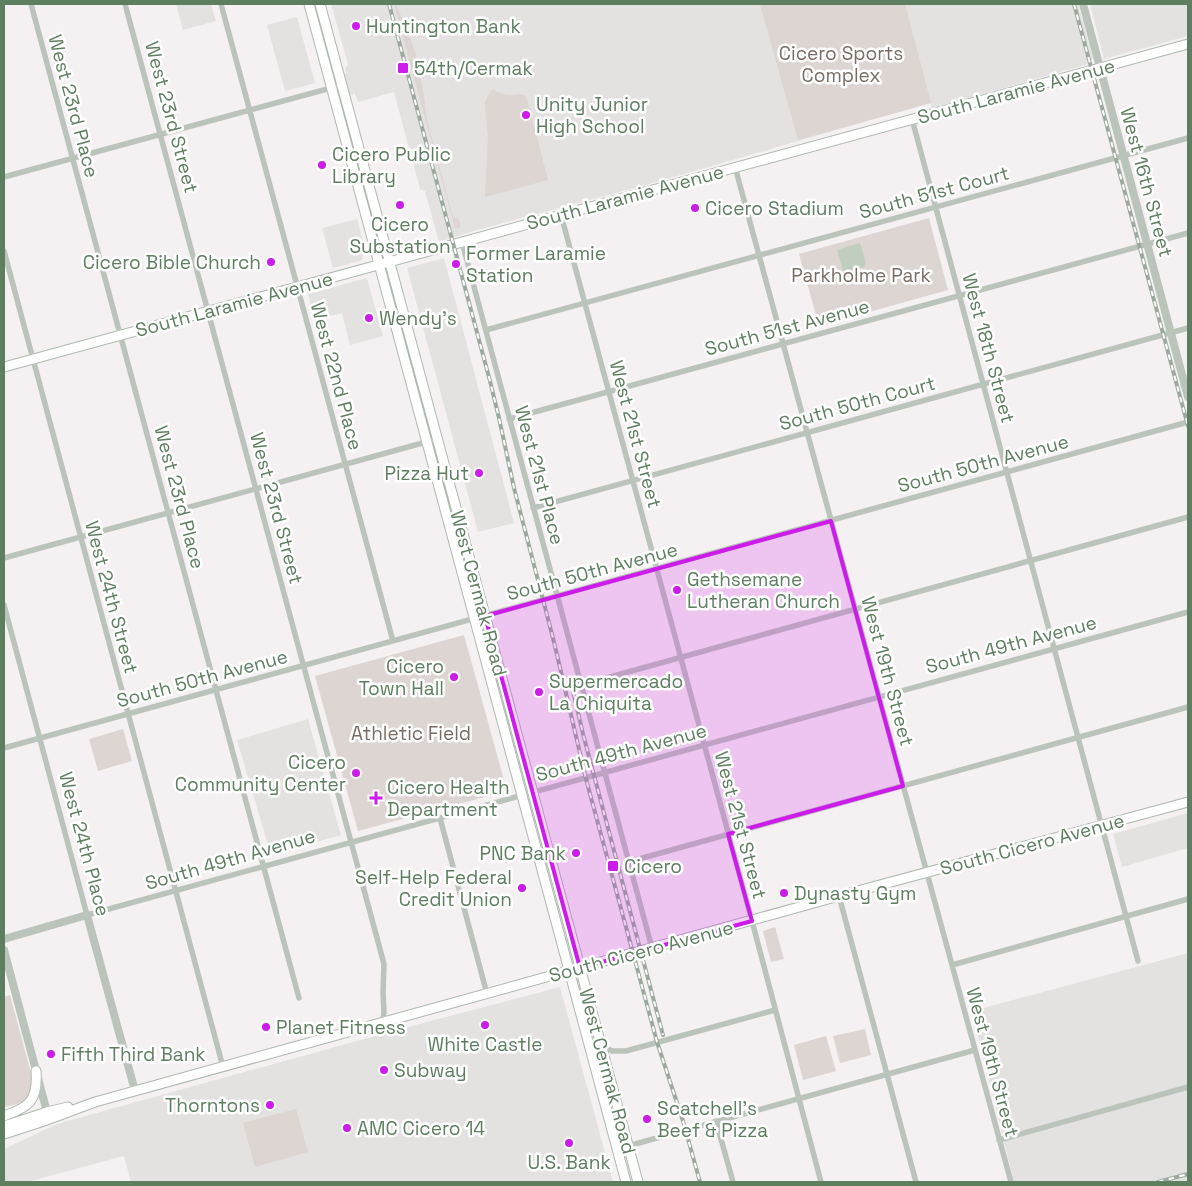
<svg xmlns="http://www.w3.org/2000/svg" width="1192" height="1186" font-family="'Space Grotesk',sans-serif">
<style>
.built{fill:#e3e2e1}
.green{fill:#dcd5d2}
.water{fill:#c0cebe}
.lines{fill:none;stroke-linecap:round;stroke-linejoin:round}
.secondary-casing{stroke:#adb9ae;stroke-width:11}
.primary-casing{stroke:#acb7ad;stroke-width:11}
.minor{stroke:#bbc4bb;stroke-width:5.5}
.tertiary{stroke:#bbc4bb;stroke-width:8}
.secondary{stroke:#fff;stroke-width:9}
.primary{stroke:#fff;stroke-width:9}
.rail-casing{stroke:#9caa9d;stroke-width:4}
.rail{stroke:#fff;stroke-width:2;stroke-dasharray:5.5;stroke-linecap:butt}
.marked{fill:#cc1beb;fill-opacity:0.2;stroke:#cc1beb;stroke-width:4;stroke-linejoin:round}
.poi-dot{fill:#cc1beb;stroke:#fff;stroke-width:2}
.labels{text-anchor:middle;stroke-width:5;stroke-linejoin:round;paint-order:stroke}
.poi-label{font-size:19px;fill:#5e7e60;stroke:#fff;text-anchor:start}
.park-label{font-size:19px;fill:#7a6c62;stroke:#fff}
.street-label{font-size:19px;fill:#5e7e60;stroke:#fff}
</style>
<rect width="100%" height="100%" fill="#f5f1f2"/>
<path class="built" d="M176,4H211L216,21L183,30Z
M331,4H1078L1093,58L1089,64L932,108L930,103L646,185L477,230L439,242L425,191L420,189L394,92L358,102L355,94L354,93L352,95L348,94L343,75L346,74L345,69L348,64Z
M1090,4H1188V36L1104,59Z
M297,17L315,83L285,91L267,25Z
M357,219L366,252H364L362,257L363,260L333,268L322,228Z
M444,258L514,523L478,532L407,268Z
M367,278L383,336L350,345L342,313L315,320L308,294Z
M308,719L341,835L271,855L237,740Z
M1188,813V848L1122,867L1113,834Z
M1188,953V1182H1014L972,1011Z
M560,987L613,1182H131L124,1156L27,1182H4V1149L57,1124L389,1032Z"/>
<path class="green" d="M394,4H396L412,43L416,55L424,96L427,120L453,217L459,220L461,227L455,229Z
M760,4H905L931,103L798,140Z
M492,89L503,94L514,95L516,94L524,95L527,99L548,180L485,197L488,138L485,103L487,98Z
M929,218L948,290L819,326L799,254Z
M464,635L507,791L358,831L315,676Z
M123,729L132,761L98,771L89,739Z
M775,927L784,959L771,962L763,931Z
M10,995L31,1073L33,1082C30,1086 31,1089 29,1094C25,1104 13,1105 4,1107V997Z
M865,1029L871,1055L840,1063L833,1036Z
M826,1036L836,1071L803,1080L794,1045Z
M296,1109L308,1152L255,1167L243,1123Z"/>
<path class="water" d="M860,243L866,264L864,267L844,273L837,250Z"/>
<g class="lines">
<g class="secondary-casing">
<path id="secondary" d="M309,4L626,1182
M320,4L638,1182
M4,367L1188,44"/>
</g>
<g class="primary-casing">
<path id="primary" d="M4,1116C30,1107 38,1100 36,1071
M4,1126L47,1112L68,1107
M4,1134L44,1121L95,1102L839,896L1188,802"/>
</g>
<path class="minor" d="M31,4L299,998
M125,4L384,964L383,993L384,1012L383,1022
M221,4L393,641
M912,119L1138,961
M735,167L1011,1182
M4,177L342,85
M561,215L752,921L821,1182
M462,242L652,948
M4,251L223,1067
M486,330L1188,138
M509,419L1188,233
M533,508L1188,328
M4,558L437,439
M4,605L87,915L1188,612
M581,685L1188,517
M4,748L1188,422
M440,818L487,994
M628,862L1188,707
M839,896L916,1182
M952,965L1188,899
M602,1046L612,1051H626L775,1010
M716,1121L733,1182
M999,1140L1188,1087
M617,1149L975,1050"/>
<path class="tertiary" d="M1083,4L1188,397
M4,939L87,915L135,1091
M4,950L47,1112"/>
<use href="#secondary" class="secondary"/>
<use href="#primary" class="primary"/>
<g class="rail-casing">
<path id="rail" d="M389,4L490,381L499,418L514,488L554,642L586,779L657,1042L683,1121L700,1182
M1074,4L1188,426
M571,682L583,734L663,1035
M1158,1182L1188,1174"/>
</g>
<use href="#rail" class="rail"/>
</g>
<path class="marked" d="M831,521L903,786L728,834L752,921L580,968L485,616Z"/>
<g class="poi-dot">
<circle cx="356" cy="26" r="5"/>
<rect x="397" y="62" width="12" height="12" rx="2.5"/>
<circle cx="526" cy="115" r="5"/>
<circle cx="322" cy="165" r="5"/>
<circle cx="400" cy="205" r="5"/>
<circle cx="695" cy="208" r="5"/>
<circle cx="271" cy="262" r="5"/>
<circle cx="456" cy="264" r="5"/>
<circle cx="369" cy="318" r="5"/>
<circle cx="479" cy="473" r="5"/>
<circle cx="677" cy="590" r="5"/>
<circle cx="454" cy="677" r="5"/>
<circle cx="539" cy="692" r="5"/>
<circle cx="356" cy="773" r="5"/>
<path d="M373.5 790.5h5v5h5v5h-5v5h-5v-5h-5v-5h5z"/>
<circle cx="576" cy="853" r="5"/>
<rect x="607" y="860" width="12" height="12" rx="2.5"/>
<circle cx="522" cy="888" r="5"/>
<circle cx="784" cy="893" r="5"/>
<circle cx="485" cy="1025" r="5"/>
<circle cx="266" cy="1027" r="5"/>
<circle cx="51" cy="1054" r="5"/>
<circle cx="384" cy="1070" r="5"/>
<circle cx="270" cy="1105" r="5"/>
<circle cx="647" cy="1119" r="5"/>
<circle cx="347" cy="1128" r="5"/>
<circle cx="569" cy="1143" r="5"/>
</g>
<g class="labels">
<g class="poi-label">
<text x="366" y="33">Huntington Bank</text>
<text x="414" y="75">54th/Cermak</text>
<text x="536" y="111">Unity Junior<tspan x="536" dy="22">High School</tspan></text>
<text x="332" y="161">Cicero Public<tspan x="332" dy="22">Library</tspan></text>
<text x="705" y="215">Cicero Stadium</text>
<text x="400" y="231" text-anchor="middle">Cicero<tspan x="400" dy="22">Substation</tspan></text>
<text x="466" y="260">Former Laramie<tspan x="466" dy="22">Station</tspan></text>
<text x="261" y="269" text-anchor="end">Cicero Bible Church</text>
<text x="379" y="325">Wendy's</text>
<text x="469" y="480" text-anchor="end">Pizza Hut</text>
<text x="687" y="586">Gethsemane<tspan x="687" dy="22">Lutheran Church</tspan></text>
<text x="444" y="673" text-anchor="end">Cicero<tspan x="444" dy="22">Town Hall</tspan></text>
<text x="549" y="688">Supermercado<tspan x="549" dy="22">La Chiquita</tspan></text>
<text x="346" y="769" text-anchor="end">Cicero<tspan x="346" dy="22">Community Center</tspan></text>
<text x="387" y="794">Cicero Health<tspan x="387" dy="22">Department</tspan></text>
<text x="566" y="860" text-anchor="end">PNC Bank</text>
<text x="624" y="873">Cicero</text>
<text x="512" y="884" text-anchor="end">Self-Help Federal<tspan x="512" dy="22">Credit Union</tspan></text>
<text x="794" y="900">Dynasty Gym</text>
<text x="276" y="1034">Planet Fitness</text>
<text x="485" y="1051" text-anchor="middle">White Castle</text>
<text x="61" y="1061">Fifth Third Bank</text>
<text x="394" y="1077">Subway</text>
<text x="260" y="1112" text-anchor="end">Thorntons</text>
<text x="657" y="1115">Scatchell's<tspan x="657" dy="22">Beef &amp; Pizza</tspan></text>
<text x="357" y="1135">AMC Cicero 14</text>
<text x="569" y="1169" text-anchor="middle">U.S. Bank</text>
</g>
<g class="park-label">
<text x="841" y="60">Cicero Sports<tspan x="841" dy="22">Complex</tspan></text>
<text x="861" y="282">Parkholme Park</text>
<text x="411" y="740">Athletic Field</text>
</g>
<g class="street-label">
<text transform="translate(1016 91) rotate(-15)" y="7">South Laramie Avenue</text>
<text transform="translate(74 106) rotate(75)" y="7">West 23rd Place</text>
<text transform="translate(172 117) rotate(75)" y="7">West 23rd Street</text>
<text transform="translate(1147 182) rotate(75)" y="7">West 16th Street</text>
<text transform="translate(934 192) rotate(-15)" y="7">South 51st Court</text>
<text transform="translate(625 197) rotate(-15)" y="7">South Laramie Avenue</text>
<text transform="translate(234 304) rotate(-15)" y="7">South Laramie Avenue</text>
<text transform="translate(787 327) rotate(-15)" y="7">South 51st Avenue</text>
<text transform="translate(989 348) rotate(75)" y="7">West 18th Street</text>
<text transform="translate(337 376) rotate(75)" y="7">West 22nd Place</text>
<text transform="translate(857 403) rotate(-15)" y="7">South 50th Court</text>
<text transform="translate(636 434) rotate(75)" y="7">West 21st Street</text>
<text transform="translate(983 463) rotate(-15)" y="7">South 50th Avenue</text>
<text transform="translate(540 475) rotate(75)" y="7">West 21st Place</text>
<text transform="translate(180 497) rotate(75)" y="7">West 23rd Place</text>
<text transform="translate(277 508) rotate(75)" y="7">West 23rd Street</text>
<text transform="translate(592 571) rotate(-15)" y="7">South 50th Avenue</text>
<text transform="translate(479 593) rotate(75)" y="7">West Cermak Road</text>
<text transform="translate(112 597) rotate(75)" y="7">West 24th Street</text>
<text transform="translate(1011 644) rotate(-15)" y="7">South 49th Avenue</text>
<text transform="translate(888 671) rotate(75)" y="7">West 19th Street</text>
<text transform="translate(202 678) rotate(-15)" y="7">South 50th Avenue</text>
<text transform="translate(621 752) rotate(-15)" y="7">South 49th Avenue</text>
<text transform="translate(741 825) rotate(75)" y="7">West 21st Street</text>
<text transform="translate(85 844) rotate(75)" y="7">West 24th Place</text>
<text transform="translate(1032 844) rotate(-15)" y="7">South Cicero Avenue</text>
<text transform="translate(230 859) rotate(-16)" y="7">South 49th Avenue</text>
<text transform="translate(641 951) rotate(-15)" y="7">South Cicero Avenue</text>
<text transform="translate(993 1062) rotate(75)" y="7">West 19th Street</text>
<text transform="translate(608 1071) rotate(75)" y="7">West Cermak Road</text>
</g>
</g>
<rect width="1192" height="1186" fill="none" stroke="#5e7e60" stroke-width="10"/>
</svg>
